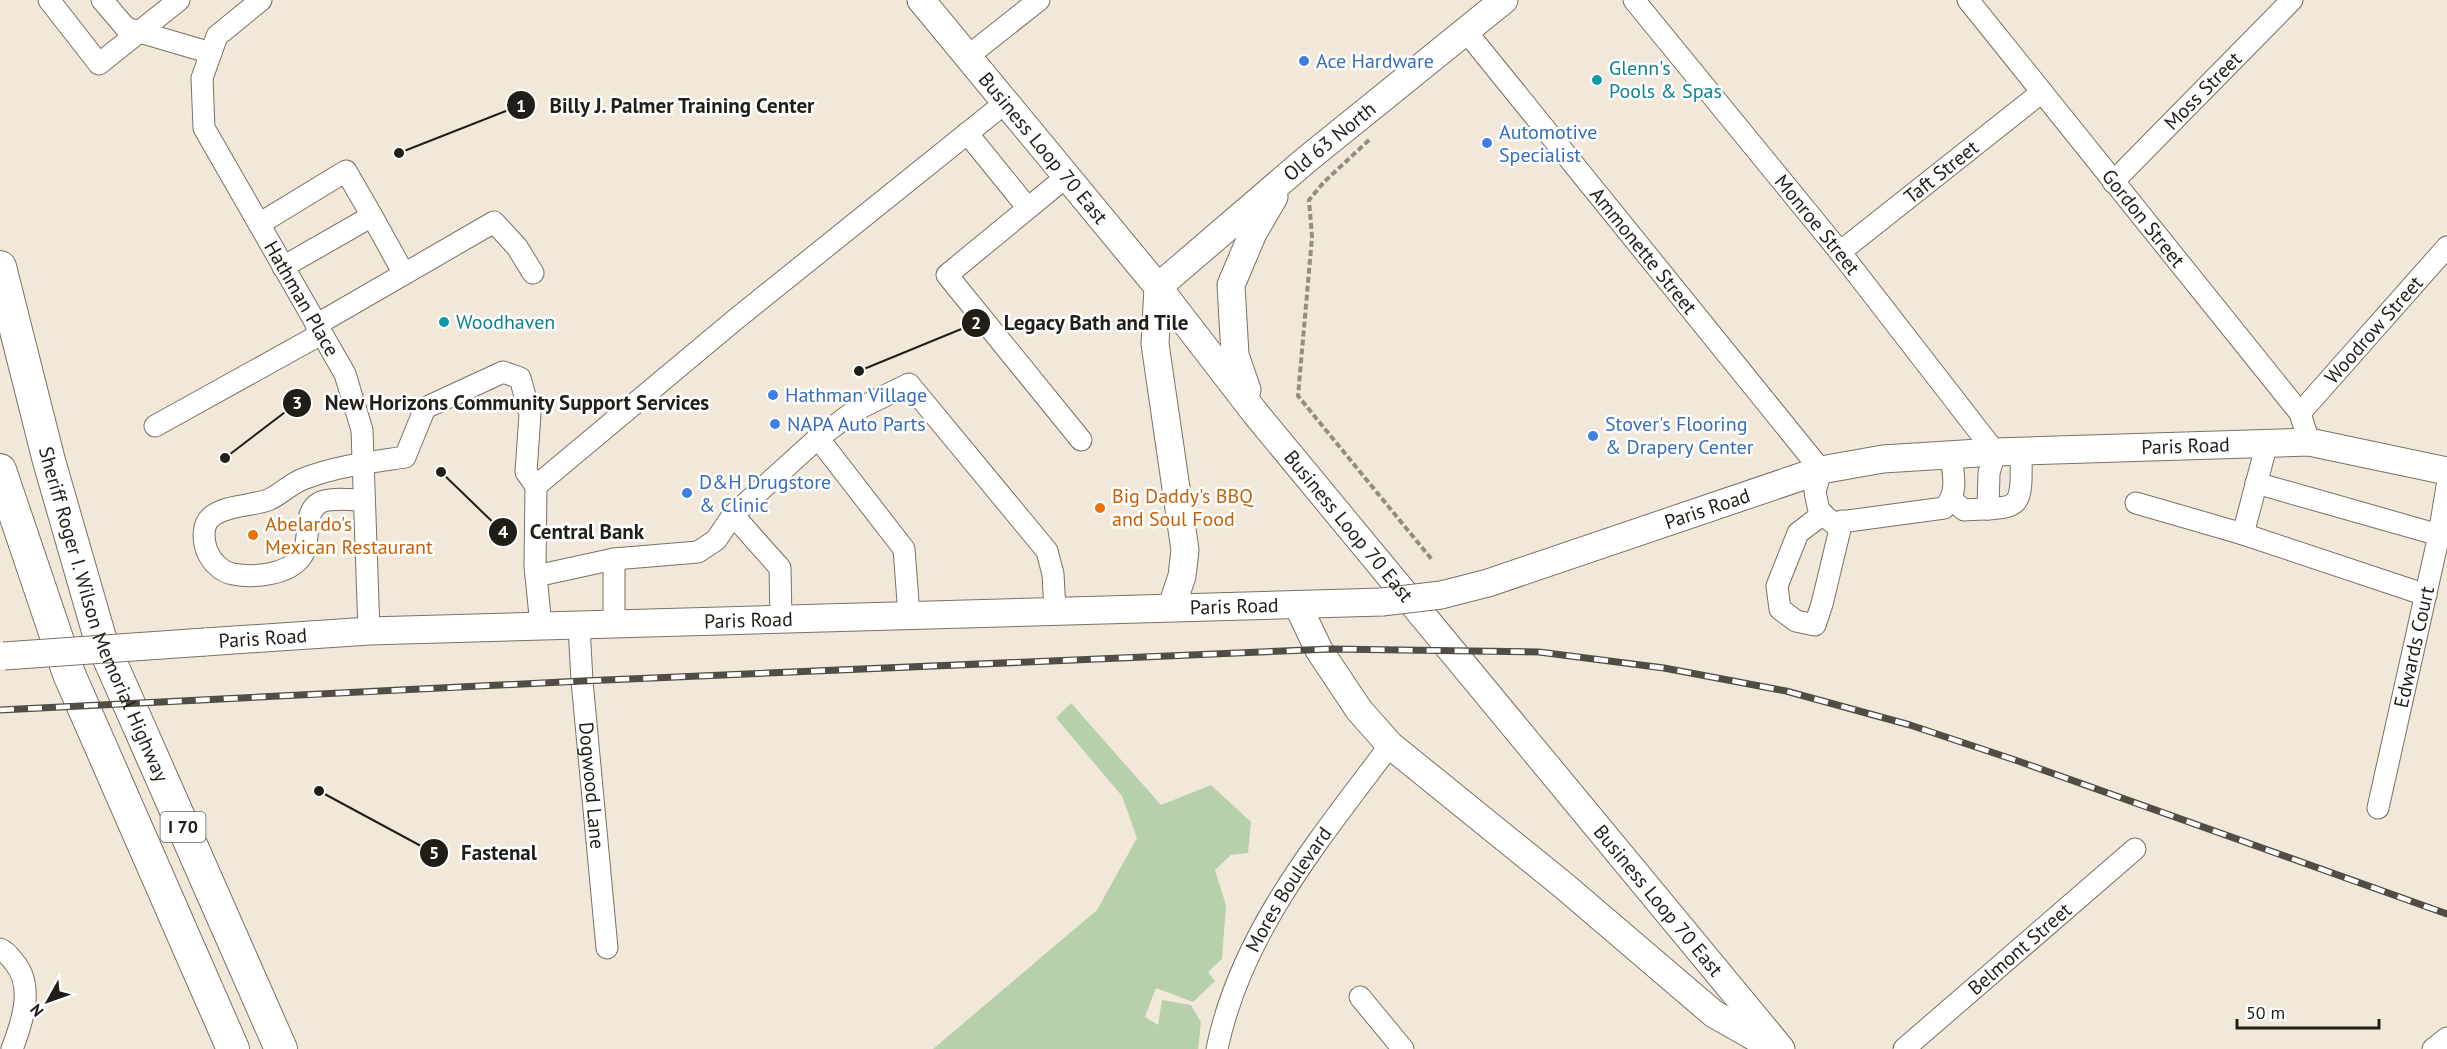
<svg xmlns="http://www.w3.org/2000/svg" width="2447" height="1049" font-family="'PT Sans',sans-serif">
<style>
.green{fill:#b7d0ac}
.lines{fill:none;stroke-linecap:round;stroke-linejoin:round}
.minor-casing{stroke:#797163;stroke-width:23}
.major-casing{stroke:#797163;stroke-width:29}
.highway-casing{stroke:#797163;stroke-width:34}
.path{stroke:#948d82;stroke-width:4;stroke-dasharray:6 3;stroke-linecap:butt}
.minor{stroke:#fff;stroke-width:21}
.major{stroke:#fff;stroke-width:27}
.highway{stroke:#fff;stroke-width:32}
.rail-casing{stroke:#514c44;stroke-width:7}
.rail{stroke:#fff;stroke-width:4.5;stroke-dasharray:14;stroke-linecap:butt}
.major-bridge-casing{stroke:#797163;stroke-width:29;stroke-linecap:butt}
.major-bridge{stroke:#fff;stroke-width:27}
.shop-dot{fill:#3f7fe0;stroke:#fff;stroke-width:2}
.culture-dot{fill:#0f9aa8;stroke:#fff;stroke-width:2}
.food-dot{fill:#e8710a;stroke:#fff;stroke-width:2}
.labels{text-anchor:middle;stroke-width:5;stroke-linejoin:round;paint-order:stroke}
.shield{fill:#fff;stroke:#64625d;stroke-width:1.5}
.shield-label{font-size:18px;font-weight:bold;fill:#211e18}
.shop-label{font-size:20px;fill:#366cbe;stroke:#fff;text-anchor:start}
.culture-label{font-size:20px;fill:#0d838f;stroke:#fff;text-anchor:start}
.street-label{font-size:20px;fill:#211e18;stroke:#fff}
.food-label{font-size:20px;fill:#c56008;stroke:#fff;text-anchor:start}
.leader{fill:none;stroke:#211e18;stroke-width:2}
.callout-dot{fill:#211e18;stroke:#fff;stroke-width:2}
.mark-label{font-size:18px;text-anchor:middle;font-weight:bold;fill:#fff}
.callout-label{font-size:21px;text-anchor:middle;font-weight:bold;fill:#211e18;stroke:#fff;stroke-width:5;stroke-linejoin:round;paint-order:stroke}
</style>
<rect width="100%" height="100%" fill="#f2e8d9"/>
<path class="green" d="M1071,703L1161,805L1211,785L1251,822L1248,853L1231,855L1215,870L1226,905L1222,959L1208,972L1215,981L1193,1002L1156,988L1145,1017L1158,1025L1162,1000L1191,1005L1201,1022L1198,1049H933L1097,910L1137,838L1122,796L1056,718Z"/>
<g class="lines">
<g class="minor-casing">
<g id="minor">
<path d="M49,0L99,64L179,0"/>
<path d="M102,0L126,28L211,53"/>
<path id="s1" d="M261,0L217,36L202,78L204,128L345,374L362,430L369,631"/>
<path id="s2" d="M1634,0L1840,252L1995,452L1989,473L1988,509"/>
<path id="s3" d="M1968,0L2300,413L2309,442"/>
<path id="s4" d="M1465,30L1821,470L1815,492L1819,511L1833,523L1944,508C1959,493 1953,474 1951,455"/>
<path d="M967,57L1039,0"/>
<path d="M967,133L1027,207"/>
<path d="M1066,177L947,275L1081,440"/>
<path id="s5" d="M2113,182L2292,0"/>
<path d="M372,216L404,274"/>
<path d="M259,224L346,171L372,216L283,267"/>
<path id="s6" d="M1840,252L2042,92"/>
<path d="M316,325L494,222L517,247L533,273"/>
<path id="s7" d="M2300,413L2447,247"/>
<path d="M155,426L321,334"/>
<path d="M818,438L904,549L909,615"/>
<path d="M2256,483L2439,535"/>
<path d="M364,500C352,500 330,497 319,503C302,513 312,542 301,557C288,575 253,578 233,574C221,572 211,561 207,551C203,540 202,525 211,517C226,505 251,506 268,500C280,495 290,484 303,479C335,466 372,462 405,457L425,408L503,372L520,378L530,414L526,472L536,486"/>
<path d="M1952,500L1964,510C2022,507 2022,513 2021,451"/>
<path d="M2136,503L2243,534L2267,443"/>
<path d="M1823,514L1798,533L1777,586L1780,609L1796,621L1815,625L1822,604L1842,521"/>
<path d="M733,515L780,568L781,619"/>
<path d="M2243,534L2426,595"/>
<path d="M536,576L614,559"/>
<path d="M614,625V559L698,552L716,540L733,515L818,438L856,410L909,384L1047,551L1053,574L1055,610"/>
<path d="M541,626L535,566L536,486L736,319L1005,103"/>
<path id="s8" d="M579,626L582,681L607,948"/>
<path id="s9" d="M2378,808L2439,535L2447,486"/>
<path d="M0,949C7,952 10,957 14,962C35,986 22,1023 12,1049"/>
<path d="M1360,997L1403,1049"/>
<path id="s10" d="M1217,1049C1241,932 1320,839 1390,745"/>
<path id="s11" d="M1904,1049L2135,849"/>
<path d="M2433,1049L2447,1038"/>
</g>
</g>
<g class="major-casing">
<g id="major">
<path id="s12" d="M921,0L1158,287L1256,414L1781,1049"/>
<path id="s13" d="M1158,287L1306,160L1504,0"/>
<path d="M1158,287L1155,344L1185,550L1182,576L1172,606"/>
<path d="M1247,390L1235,355L1231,285L1253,233L1274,197"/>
<path id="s14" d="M1441,595L1488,583L1821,470L1883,459L1995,452L2309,442L2447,471"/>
<path d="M1298,606L1319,650L1359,710L1390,745L1563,885L1714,1014L1772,1047"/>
<path id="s15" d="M205,642L369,631L1382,602"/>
</g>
</g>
<g class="highway-casing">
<g id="highway">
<path id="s16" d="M0,267L49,461L100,638L281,1049"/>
<path d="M0,470L69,674L233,1049"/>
</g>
</g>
<path class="path" d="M1369,140L1324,182L1309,200L1312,237L1298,396L1433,561"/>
<use href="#minor" class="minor"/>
<use href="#major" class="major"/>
<use href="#highway" class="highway"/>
<g class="rail-casing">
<path id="rail" d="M0,710L582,681L1331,649L1539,652L1664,668L1786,691L1910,725L2018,761L2447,914"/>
</g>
<use href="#rail" class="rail"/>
<g class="major-bridge-casing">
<path id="major-bridge" d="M1382,602L1441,595
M4,656L205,642"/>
</g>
<use href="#major-bridge" class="major-bridge"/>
</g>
<g class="shop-dot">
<circle cx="1304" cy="61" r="6"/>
<circle cx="1487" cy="143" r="6"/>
<circle cx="773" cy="395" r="6"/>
<circle cx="775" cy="424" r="6"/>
<circle cx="1593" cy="436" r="6"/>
<circle cx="687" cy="493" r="6"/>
</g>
<g class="culture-dot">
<circle cx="1597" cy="80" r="6"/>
<circle cx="444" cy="322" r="6"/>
</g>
<g class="food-dot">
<circle cx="1100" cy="508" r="6"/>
<circle cx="253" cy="535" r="6"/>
</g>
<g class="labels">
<rect class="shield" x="160.5" y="812" width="45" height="30" rx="4.5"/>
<g class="shield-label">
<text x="183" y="833">I 70</text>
</g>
<g class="shop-label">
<text x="1316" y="68">Ace Hardware</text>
<text x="1499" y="139">Automotive<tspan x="1499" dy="23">Specialist</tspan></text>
<text x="785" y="402">Hathman Village</text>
<text x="787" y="431">NAPA Auto Parts</text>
<text x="1605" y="431">Stover's Flooring<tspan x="1605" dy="23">&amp; Drapery Center</tspan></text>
<text x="699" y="489">D&amp;H Drugstore<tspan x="699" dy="23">&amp; Clinic</tspan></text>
</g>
<g class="culture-label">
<text x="1609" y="75">Glenn's<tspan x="1609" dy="23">Pools &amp; Spas</tspan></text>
<text x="456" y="329">Woodhaven</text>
</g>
<g class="street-label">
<text dy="7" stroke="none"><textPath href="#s5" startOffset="128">Moss Street</textPath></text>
<text dy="7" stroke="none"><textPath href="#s13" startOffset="225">Old 63 North</textPath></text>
<text dy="7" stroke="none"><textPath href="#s12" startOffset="192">Business Loop 70 East</textPath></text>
<text dy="7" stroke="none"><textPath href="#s6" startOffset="129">Taft Street</textPath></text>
<text dy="7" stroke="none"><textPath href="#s3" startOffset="280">Gordon Street</textPath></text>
<text dy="7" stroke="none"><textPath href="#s2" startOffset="290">Monroe Street</textPath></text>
<text dy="7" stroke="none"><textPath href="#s4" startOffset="284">Ammonette Street</textPath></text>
<text dy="7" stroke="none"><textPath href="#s1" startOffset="348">Hathman Place</textPath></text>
<text dy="7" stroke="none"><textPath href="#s7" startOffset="111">Woodrow Street</textPath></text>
<text dy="7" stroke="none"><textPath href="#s14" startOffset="766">Paris Road</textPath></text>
<text dy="7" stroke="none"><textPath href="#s14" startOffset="280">Paris Road</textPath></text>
<text dy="7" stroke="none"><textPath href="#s12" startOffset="678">Business Loop 70 East</textPath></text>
<text dy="7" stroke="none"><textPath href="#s15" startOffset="1030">Paris Road</textPath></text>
<text dy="7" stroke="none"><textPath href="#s16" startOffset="363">Sheriff Roger I. Wilson Memorial Highway</textPath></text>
<text dy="7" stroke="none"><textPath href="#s15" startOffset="544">Paris Road</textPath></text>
<text dy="7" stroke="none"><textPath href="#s15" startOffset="58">Paris Road</textPath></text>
<text dy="7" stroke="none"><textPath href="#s9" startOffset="165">Edwards Court</textPath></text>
<text dy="7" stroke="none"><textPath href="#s8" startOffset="160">Dogwood Lane</textPath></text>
<text dy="7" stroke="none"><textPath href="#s10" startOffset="176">Mores Boulevard</textPath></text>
<text dy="7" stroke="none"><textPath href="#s12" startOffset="1164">Business Loop 70 East</textPath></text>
<text dy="7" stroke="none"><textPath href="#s11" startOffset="153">Belmont Street</textPath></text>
</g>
<g class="food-label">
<text x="1112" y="503">Big Daddy's BBQ<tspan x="1112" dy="23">and Soul Food</tspan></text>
<text x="265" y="531">Abelardo's<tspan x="265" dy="23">Mexican Restaurant</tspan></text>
</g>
</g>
<path class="leader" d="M399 153L521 105M859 371L976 323M225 458L297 403M441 472L503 532M319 791L434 853"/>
<g class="callout-dot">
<circle cx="399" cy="153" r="6"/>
<circle cx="859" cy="371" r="6"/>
<circle cx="225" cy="458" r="6"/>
<circle cx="441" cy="472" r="6"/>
<circle cx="319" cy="791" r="6"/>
<circle cx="521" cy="105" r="15"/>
<circle cx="976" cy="323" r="15"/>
<circle cx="297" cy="403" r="15"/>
<circle cx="503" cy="532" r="15"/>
<circle cx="434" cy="853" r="15"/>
</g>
<g class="mark-label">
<text x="521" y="112">1</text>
<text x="976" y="329">2</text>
<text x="297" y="409">3</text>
<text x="503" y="538">4</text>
<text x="434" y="859">5</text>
</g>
<g class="callout-label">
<text x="682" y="113">Billy J. Palmer Training Center</text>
<text x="1096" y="330">Legacy Bath and Tile</text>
<text x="517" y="410">New Horizons Community Support Services</text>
<text x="587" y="539">Central Bank</text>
<text x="499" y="860">Fastenal</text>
</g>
<g transform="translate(48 1001) rotate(230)" stroke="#ffffff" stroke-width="4.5" paint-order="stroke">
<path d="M0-4.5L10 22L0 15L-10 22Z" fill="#211e18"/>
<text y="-9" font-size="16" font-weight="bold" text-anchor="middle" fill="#211e18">N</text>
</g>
<path d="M2237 1019v9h142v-9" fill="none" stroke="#211e18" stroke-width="3"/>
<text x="2246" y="1019" font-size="18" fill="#211e18" stroke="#ffffff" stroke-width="4.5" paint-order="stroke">50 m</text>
</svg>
